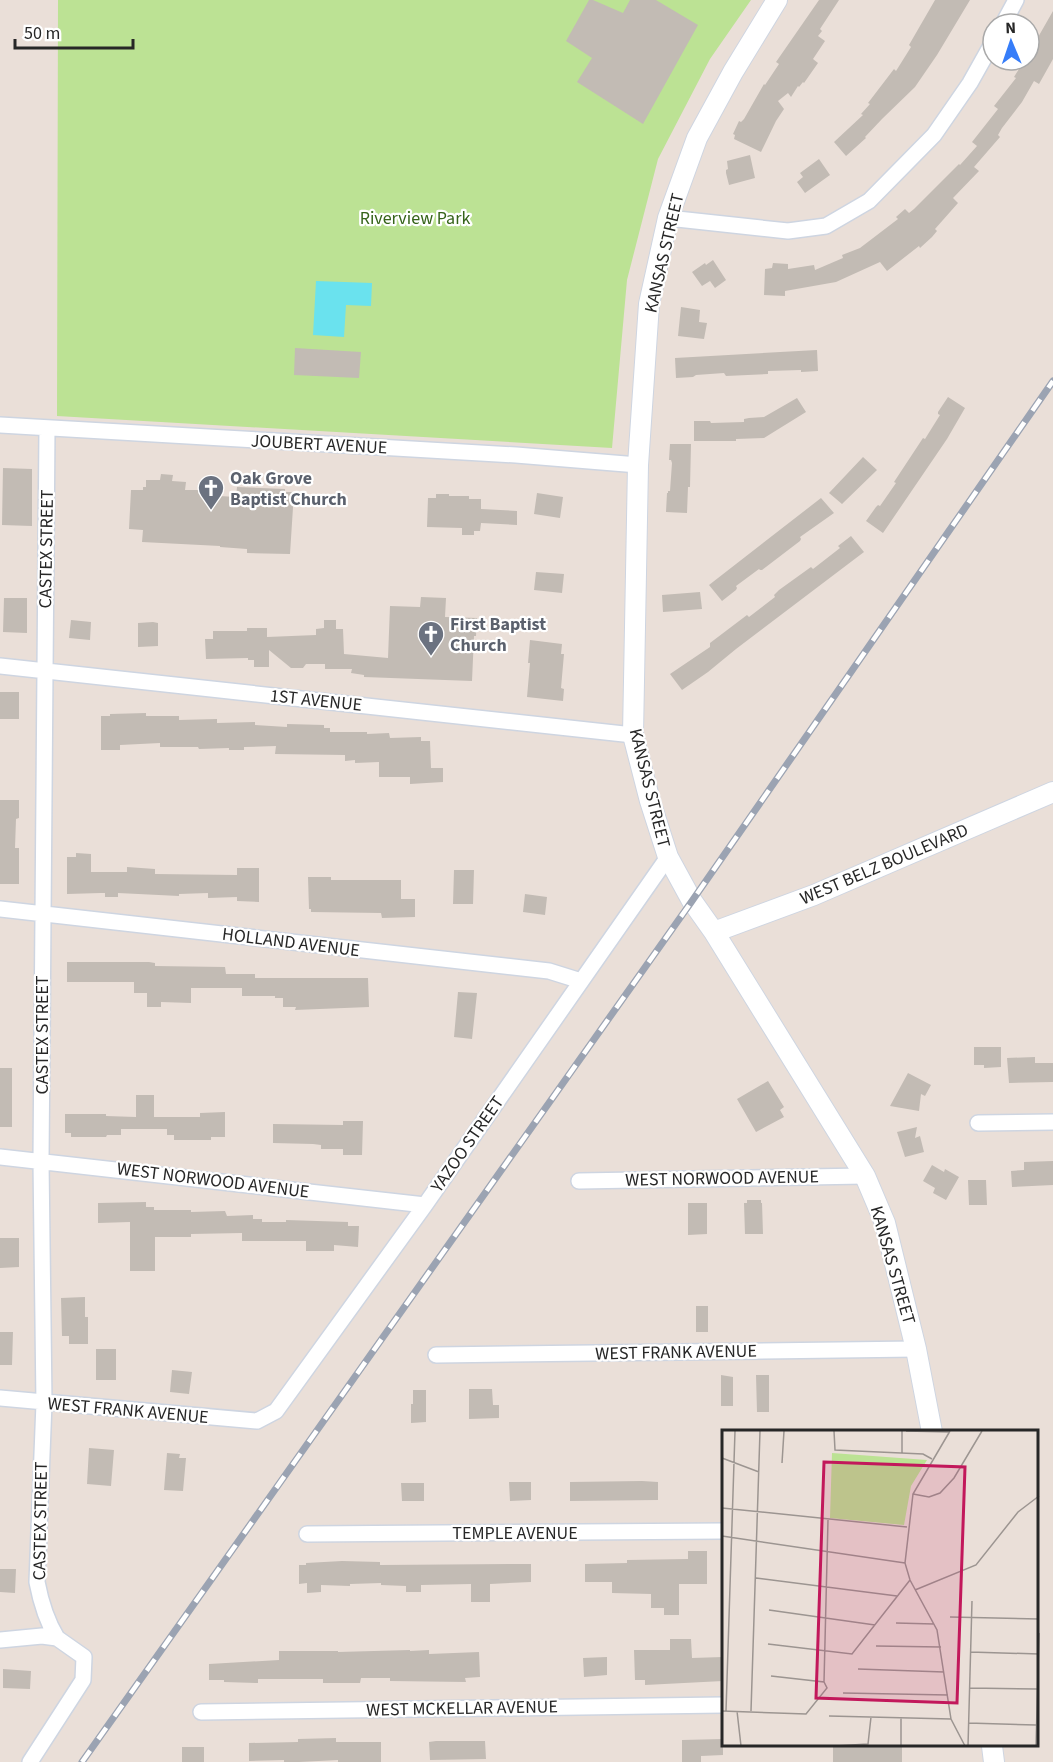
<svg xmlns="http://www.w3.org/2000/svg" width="1053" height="1762" font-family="'Source Sans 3',sans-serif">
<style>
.green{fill:#bce294}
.water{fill:#6ae2ee}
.building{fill:#c2bbb4}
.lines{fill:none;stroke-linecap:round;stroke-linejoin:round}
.minor-casing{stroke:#ced5e1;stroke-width:18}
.tertiary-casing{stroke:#ced5e1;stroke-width:22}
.minor{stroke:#fff;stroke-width:15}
.tertiary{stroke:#fff;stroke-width:20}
.rail-casing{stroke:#9ba3b2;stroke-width:7}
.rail{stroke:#fff;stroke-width:4.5;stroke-dasharray:14;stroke-linecap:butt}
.labels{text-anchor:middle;stroke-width:4.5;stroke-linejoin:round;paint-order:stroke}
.park-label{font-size:18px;fill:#356319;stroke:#fff}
.street-label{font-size:18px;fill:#272727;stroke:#fff}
.worship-label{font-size:18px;font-weight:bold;fill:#5b616d;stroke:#fff;text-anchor:start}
.inset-road{fill:none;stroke:#9c9591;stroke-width:1.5}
.view{fill:#c2185b;fill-opacity:0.15;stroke:#c2185b;stroke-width:3}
.inset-edge{fill:none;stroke:#272727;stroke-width:3}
</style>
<rect width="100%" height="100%" fill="#eadfd8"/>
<path class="green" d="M58,0H751L710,59L658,159L627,280L612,448L57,416Z"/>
<path class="water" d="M316,281L372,283L371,306L346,305L344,337L313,335Z"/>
<path class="building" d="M589,0H593L623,13L630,0H656L698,25L643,124L577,82L592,58L566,41Z
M819,0H839L820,29L822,31L818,36L825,41L813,59L818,63L804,83L803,82L799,87L798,86L791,97L788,93L778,101L784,109L776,121L761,152L734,139L735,135L733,134L739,121L741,122L744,119L764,84L765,85L779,64L776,62Z
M935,0H970L937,55L915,87L882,119L865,137L866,138L846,156L834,142L863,115L861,114L870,104L868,103L894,69L896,71L911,47L909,45Z
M1053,11V59L1039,84L1034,81L1022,102L1002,128L998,135L1000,137L974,167L979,171L953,198L958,203L935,229L937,231L932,237L920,248L919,246L887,271L880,262L836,282L785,291V296L764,295L765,269L772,268L773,263L788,264V269L814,265L815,270L843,258L842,255L860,248L898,219L896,217L905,209L909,213L914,209L959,164L960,165L977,146L972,142L998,109L994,106L1016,78L1014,77L1024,61L1029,60V53Z
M750,155L755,178L729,185L726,173V170L728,169L727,161Z
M819,159L830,175L805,193L797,182L803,177L800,173Z
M713,260L726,280L715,288L710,281L702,286L692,272L705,263L706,265Z
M681,307L700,310L699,322L707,323L704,339L678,336Z
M295,348L361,352L359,378L294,375Z
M817,350L818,371L801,372V370L768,371V374L726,376L724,373L696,375L693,377L676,378L675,358Z
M948,397L965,408L947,439L883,533L866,521L876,507L878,505L880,506L896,483L894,482L923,438L925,439L940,415L938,414V412Z
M797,398L806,412L764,438L736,439V441H694V421H710L711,423L744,422V419L749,418L764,417Z
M670,444H691L690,487H688L687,513L666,512L667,493H668V491H670L672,463L671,460H669Z
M863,457L877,470L842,504L829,493Z
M3,468L32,469V526L2,525Z
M161,474L173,475L172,481L186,482L185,490H204L203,495L236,497L237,487L285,489V492H294L290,554L247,553V549L220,547V546L142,542L143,530L129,529L131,490H143V487H146V480H160Z
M537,493L563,497L560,518L534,514Z
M436,494H449V496H469V499H481V509L517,511V525L481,523L480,531H474V535H462V528L427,527L428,498H436Z
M821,498L834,513L800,537L801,539L800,541L762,570H760L759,569L736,586L737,588L736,590L722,601L709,585Z
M851,536L864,552L736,649L708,672L682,690L670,674L710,647V643L747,615L749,617L775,597L774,595L779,590L811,567L813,569L840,548L838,546Z
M536,572L564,574L562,593L534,590Z
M700,592L702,609L663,612L662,595Z
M421,597L446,598L445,617L477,618L476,636H474L472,681L364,677V675L351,673L352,669H325V664H306L303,668H291L269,650V667H254V660H248V658L206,659L205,639H213V631H247V628H267V637L316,635V629L324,628V620H336V629H343L344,654L388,658L390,606L420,607Z
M4,598H27V633L3,632Z
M71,620L91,622L90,640L69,638Z
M153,622L158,623V646L138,647V623Z
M530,640L562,644L561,654H564L561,688L564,689L563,701L527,697L530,663H528Z
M0,692H19V719H0Z
M146,713V716H179V720L217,719V723L255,722V725L287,727V724L324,725V728H330V732H367V734L389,733L390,738L421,737V741H430L431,768H443V782L410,784V777H379V762L355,763V760L345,761V755L275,754L276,746L244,747V750H229V748L199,749L198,747H160V743L120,745V750H101V716H110V714Z
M0,800H19V818L16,819L15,848H19V884H0Z
M76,853L91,854V872H127V867L155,869V874L237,875V868H259V902L237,901V897L208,898V893L179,894V896L118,893V897H105V893H101L67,894V857H76Z
M454,870H474L473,904H453Z
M308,877H331V880H401V899H415V917L382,918L381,913L311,912V909H309Z
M525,894L547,897L545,915L523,912Z
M67,962H149L155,963V966L225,967L226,974H255V978H368L369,1007L295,1010L296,1007H283V998H275V996H242V988H191V1003L161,1002V1007H147V993H134V982H67Z
M458,992L477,993L472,1039L454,1037Z
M974,1047H1001V1067L984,1068V1065H974Z
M1035,1057V1063H1053V1082L1009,1083L1007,1058Z
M0,1068H12V1127H0Z
M908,1073L931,1085L925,1096L921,1094L919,1111L890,1106Z
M768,1081L784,1107L780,1110L784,1117L756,1132L737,1099Z
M136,1095H154V1117H200V1113L225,1112V1137H211V1140H174V1135H167V1129H121V1135H107L106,1137H71V1133H65V1114H106V1116L136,1117Z
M343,1121H363L362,1155H343V1149H321V1145L313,1144L273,1143V1124L343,1125Z
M917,1127L915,1138L920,1136L924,1152L905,1157L897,1132Z
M1053,1161V1185L1012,1187L1011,1171L1024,1170V1162Z
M932,1165L944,1172L945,1169L959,1177L946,1200L933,1193L935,1188L923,1181Z
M968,1180H986L987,1205H969Z
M747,1200H761V1203H762L763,1234H745L744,1203H747Z
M146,1202V1207H154V1210H191V1212L225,1211L227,1216L253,1215V1219H262V1222H286V1220L348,1222V1226H359L358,1247L334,1245V1251H306V1241H242V1233L191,1234V1237H155V1271H130V1222L98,1223V1203Z
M688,1203H707V1234L688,1235Z
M0,1238H19V1267L0,1268Z
M85,1297V1317H88V1344H69V1336H62L61,1298Z
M696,1306H708V1332H696Z
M0,1332H13L12,1365H0Z
M96,1349H116V1380H96Z
M172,1370L192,1372L189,1394L170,1392Z
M721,1375L733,1377V1406H721Z
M756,1375H769V1412H757Z
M469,1389H492L493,1405H499V1418L469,1419Z
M413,1390H426V1422L411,1423V1404H413Z
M89,1448L114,1450L111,1486L87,1484Z
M167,1453L180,1454L179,1458H186L183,1491L164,1490Z
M642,1481L658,1482V1500L570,1501V1482Z
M509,1482H531V1500L510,1501Z
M401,1483H424V1501H402Z
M688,1551H707V1584H679V1615H664V1608H651V1594L612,1593V1582H585V1564L627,1563V1560L688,1559Z
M342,1561L380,1562V1565L525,1564H531V1582L490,1584V1602H471V1584L421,1585V1592H406V1586L381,1585V1583L350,1584V1586L321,1585V1592L307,1593V1583L299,1584V1565H306V1563Z
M0,1569H16L15,1593L0,1592Z
M670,1639H691L692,1658L723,1657V1681L645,1685V1680H635L634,1650H670Z
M410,1650V1651L429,1650V1654L479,1652L480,1677L465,1678L466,1682L390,1681V1678H361L360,1683H323V1679H258V1683L224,1682V1680H209V1664L279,1660V1651H338V1652Z
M607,1657V1675L584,1677L583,1658Z
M3,1669L31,1671L30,1689L3,1688Z
M336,1738V1742H381V1762H338V1760L299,1762H284V1760L249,1761V1743L298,1742V1739Z
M723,1739V1755L701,1756V1762H682V1740Z
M436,1741H485L486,1759L430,1760L429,1742Z
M833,1746H902V1762H833Z
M182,1747H204V1762H182Z"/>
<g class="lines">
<g class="minor-casing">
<path id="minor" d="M1003,24L1016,0
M668,218L788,231L826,226L869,201L934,135L970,83L993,42
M0,425L516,455L638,465
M47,428L41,1161L44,1403L37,1582C41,1603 46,1620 57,1638
M0,666L633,735
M0,909L549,971L581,981
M978,1123L1053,1122
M0,1157L425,1205
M579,1181L865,1176
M436,1355L916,1349
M0,1398L257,1421L276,1411L425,1205L668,857
M307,1534L723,1531
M0,1640L42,1636L57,1638L84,1657L83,1680L30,1762
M201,1712L723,1705"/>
</g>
<g class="tertiary-casing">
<path id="tertiary" d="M777,0L733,72L697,138L668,218L649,304L638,465L633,735L650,801L668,857L692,901L714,932L865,1176L885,1223L916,1349L932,1432
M714,932L814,895L1053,792
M992,1746L994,1762"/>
</g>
<use href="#minor" class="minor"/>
<use href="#tertiary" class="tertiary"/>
<g class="rail-casing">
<path id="rail" d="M82,1762L692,901L1053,381"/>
</g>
<use href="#rail" class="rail"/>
</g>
<defs>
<g id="church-pin" transform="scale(1.35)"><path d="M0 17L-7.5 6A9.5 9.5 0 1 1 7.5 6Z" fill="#6b7280" stroke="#fff"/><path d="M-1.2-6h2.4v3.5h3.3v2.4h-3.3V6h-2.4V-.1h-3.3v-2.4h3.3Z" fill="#fff"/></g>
</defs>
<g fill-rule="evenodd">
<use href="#church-pin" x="211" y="488"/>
<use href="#church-pin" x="431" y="634"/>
</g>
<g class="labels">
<g class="park-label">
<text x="415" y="224">Riverview Park</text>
</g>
<g class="street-label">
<text transform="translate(664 253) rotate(-77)" y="6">KANSAS STREET</text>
<text transform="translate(319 444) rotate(3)" y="6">JOUBERT AVENUE</text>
<text transform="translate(46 549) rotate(-89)" y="6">CASTEX STREET</text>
<text transform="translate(316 700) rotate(6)" y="6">1ST AVENUE</text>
<text transform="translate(650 788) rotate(76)" y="6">KANSAS STREET</text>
<text transform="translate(884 864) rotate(-23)" y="6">WEST BELZ BOULEVARD</text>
<text transform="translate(291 942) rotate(7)" y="6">HOLLAND AVENUE</text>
<text transform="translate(42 1035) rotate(-90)" y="6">CASTEX STREET</text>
<text transform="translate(467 1144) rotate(-55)" y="6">YAZOO STREET</text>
<text transform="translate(722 1178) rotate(-1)" y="6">WEST NORWOOD AVENUE</text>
<text transform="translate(213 1180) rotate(7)" y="6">WEST NORWOOD AVENUE</text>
<text transform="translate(893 1265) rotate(74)" y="6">KANSAS STREET</text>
<text transform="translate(676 1352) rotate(-1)" y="6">WEST FRANK AVENUE</text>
<text transform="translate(128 1410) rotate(5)" y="6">WEST FRANK AVENUE</text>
<text transform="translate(40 1521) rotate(-89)" y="6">CASTEX STREET</text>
<text x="515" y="1539">TEMPLE AVENUE</text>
<text transform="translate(462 1708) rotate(-1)" y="6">WEST MCKELLAR AVENUE</text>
</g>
<g class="worship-label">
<text x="230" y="484">Oak Grove<tspan x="230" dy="21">Baptist Church</tspan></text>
<text x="450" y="630">First Baptist<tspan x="450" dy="21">Church</tspan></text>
</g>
</g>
<g transform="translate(722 1430)">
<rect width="316" height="316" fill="#eadfd8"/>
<path d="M110,23L205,30L189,56L182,95L108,88Z" fill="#bce294"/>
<path class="inset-road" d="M112,1L113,20L201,24L210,29M184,1L227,2M228,1L191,64L183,133L188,150L215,200L229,289L243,316M180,23V1M0,28L37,42M60,33L62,1M191,64L207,67L218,63L232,48L260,1M0,78L185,97M0,106L183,133M34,148L175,166M193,160L254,135L296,82L317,66M47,180L153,195M228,187L317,189M174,193L212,194M46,214L130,224L188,150M154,216L219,217M248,222L317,224M136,239L222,242M102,252L106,90M247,258L315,259M121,263L226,265M0,281L84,284L105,258L102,252L49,246M4,281L13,1M15,281L19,316M29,281L38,1M107,286L229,289M246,293L314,295M113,316L146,314L149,287M179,316V288M246,316L250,171M314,316L317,203"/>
<path class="view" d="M102,32L243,37L235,273L94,268Z"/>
<rect width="316" height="316" class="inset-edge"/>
</g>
<g transform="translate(1011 42) rotate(358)"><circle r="28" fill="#ffffff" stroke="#a9a9a9" stroke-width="1.5"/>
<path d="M0-4.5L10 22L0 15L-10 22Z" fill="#367df9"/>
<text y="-9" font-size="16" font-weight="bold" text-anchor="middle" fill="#272727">N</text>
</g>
<path d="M15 39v9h118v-9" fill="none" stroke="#272727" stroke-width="3"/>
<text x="24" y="39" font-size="18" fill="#272727" stroke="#ffffff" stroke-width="4.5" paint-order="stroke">50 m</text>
</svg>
